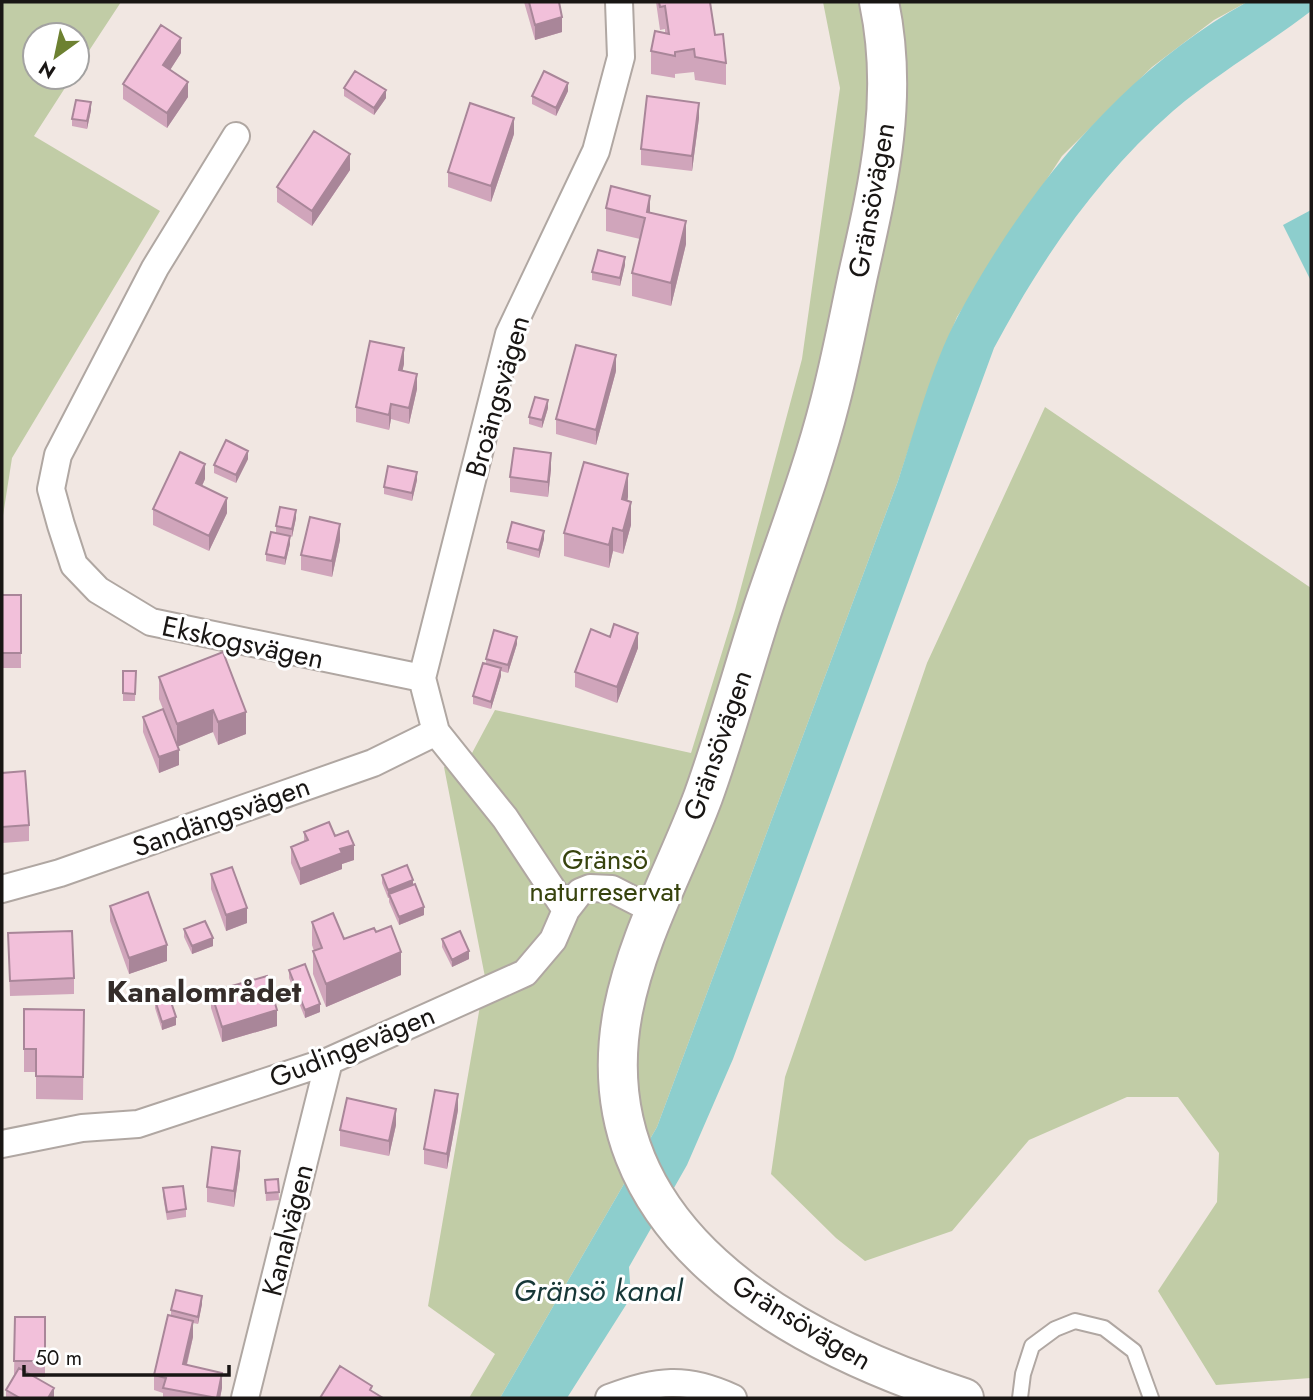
<svg xmlns="http://www.w3.org/2000/svg" width="1313" height="1400" font-family="Jost,sans-serif">
<style>
.green{fill:#c1cca6}
.water{fill:#8dcecd}
.lines{fill:none;stroke-linecap:round;stroke-linejoin:round}
.lane-casing{stroke:#b0a7a2;stroke-width:18}
.street-casing{stroke:#b0a7a2;stroke-width:30}
.secondary-casing{stroke:#b0a7a2;stroke-width:42}
.lane{stroke:#fff;stroke-width:14}
.street{stroke:#fff;stroke-width:26}
.secondary{stroke:#fff;stroke-width:38}
.wall{fill:#d0a5bb}
.shaded-wall{fill:#a98699}
.building{fill:#f2c0da;stroke:#a98699;stroke-width:2}
.labels{text-anchor:middle;stroke-width:6;stroke-linejoin:round;paint-order:stroke}
.street-label{font-size:28px;fill:#191614;stroke:#fff}
.park-label{font-size:28px;fill:#37430d;stroke:#fff}
.neighbourhood-label{font-size:30px;font-weight:bold;fill:#352d2a;stroke:#fff}
.water-label{font-size:30px;font-style:italic;fill:#173838;stroke:#fff}
</style>
<rect width="100%" height="100%" fill="#f1e7e2"/>
<path class="green" d="M2,2H121L77,69V35H35V77H72L34,136L160,211L12,458L2,522Z
M823,2H1247L1214,20L1152,67L1062,156L957,317L932,378L898,481L657,1127L500,1398H469L495,1354L428,1306L485,977L444,767L471,755L495,710L691,753L735,610L802,359L840,88Z
M1045,407L1311,588V1378L1216,1385L1158,1291L1217,1202L1219,1153L1178,1097H1127L1029,1140L952,1231L865,1261L836,1238L771,1174L785,1077L927,663Z"/>
<path class="water" d="M1247,2H1311V11C1267,45 1216,74 1173,111C1097,177 1041,260 994,348L733,1059L687,1165L629,1267L631,1297L567,1398H500L657,1127L898,481C916,427 931,367 958,316C1026,190 1121,72 1247,2Z
M1311,210V281L1283,225Z"/>
<g class="lines">
<g class="lane-casing">
<path id="lane" d="M1020,1398L1023,1374L1032,1346L1055,1329L1075,1321L1104,1328L1134,1351L1151,1398"/>
</g>
<g class="street-casing">
<path id="street" d="M236,136L155,268L58,455L51,489L61,525L74,565L98,590L151,622L422,678L436,732L505,818L566,910
M422,678L509,334L596,151L621,57L619,2
M2,889L60,873L373,763L436,732
M2,1144L82,1128L138,1124L329,1061L525,973L553,940L566,910L580,892L590,888L612,889L653,910
M245,1398L329,1061
M609,1398C656,1380 686,1376 733,1398"/>
</g>
<g class="secondary-casing">
<path id="secondary" d="M879,2C899,97 879,182 858,275C849,317 841,360 830,402C812,473 785,542 762,611C742,673 725,736 703,797C676,869 638,935 623,1011C582,1229 790,1342 964,1398"/>
</g>
<use href="#lane" class="lane"/>
<use href="#street" class="street"/>
<use href="#secondary" class="secondary"/>
</g>
<path class="wall" d="M524,2H559L562,32L535,40Z
M656,2H710L715,35L726,63V85L695,80L694,72L675,74V78L651,74V51L665,33V29L660,30Z
M181,53L170,70L188,97L167,128L123,99V84Z
M344,88L386,98L374,115L344,96Z
M568,91L556,116L532,104V96Z
M91,110L87,129L72,126V119Z
M699,118L692,171L641,165V149Z
M514,134L491,202L448,187V172Z
M350,170L312,226L277,202V187Z
M606,208L650,213L686,244L671,306L632,296V273L640,239L606,231Z
M625,265L620,286L592,280V272Z
M404,364L402,371L417,389L409,424L391,419L389,430L356,422V407Z
M616,371L596,445L556,434V419Z
M548,408L542,428L529,424V417Z
M248,459L236,483L214,473V465Z
M551,469L548,497L510,492V477Z
M205,479L202,486L227,513L209,551L153,525V509Z
M417,480L412,501L384,494V487Z
M628,497L627,501L631,525L623,554L613,551L609,568L564,556V533Z
M296,518L292,537L290,536V544L285,565L266,561V554L276,533V526Z
M544,539L539,558L507,549V542Z
M340,540L332,577L301,570V555Z
M2,595H21V668H2Z
M517,644L508,673L501,671V676L491,709L473,704V696L486,664V659Z
M638,648L617,703L575,687V672Z
M223,652L246,734L218,745L213,732L178,746L179,765L159,773L143,732V717L163,709L159,699V677Z
M123,671H136L135,701H123Z
M2,773L29,825V841L2,843Z
M304,832L335,836L354,860L342,864V869L300,885L291,863V847L304,842Z
M211,874L247,923L226,931L211,889Z
M382,875L413,885L424,915L399,925L389,902V898H388L382,883Z
M110,906L167,961L129,974L110,921Z
M312,922L344,939L376,932L401,975L326,1007L313,974V951H314L312,945Z
M184,929L213,946L192,954L184,937Z
M8,933L74,978V994L10,996Z
M442,939L469,959L452,967L442,947Z
M289,970L320,1012L305,1018L289,978Z
M211,992L277,1026L222,1042L211,1008Z
M155,1000L176,1025L162,1030L155,1008Z
M24,1009L84,1010L83,1100L36,1099V1072H24Z
M458,1110L447,1169L424,1164V1149Z
M396,1125L389,1156L340,1146V1130Z
M240,1167L234,1207L207,1202V1187Z
M278,1179L279,1200L266,1201L265,1180Z
M163,1188L186,1209V1217L167,1220L163,1196Z
M202,1304L198,1324L193,1323V1337L187,1365L222,1388L220,1398H163V1393L154,1390V1375L171,1316V1310Z
M15,1317H45V1377H34L54,1398H6V1390L14,1375Z"/>
<path class="shaded-wall" d="M562,17V32L535,40V25Z
M181,38V53L163,81V65Z
M188,82V97L167,128V113Z
M568,83V91L556,116V108Z
M386,90V98L374,115V108Z
M91,102V110L87,129V121Z
M699,103V118L692,171V156Z
M514,118V134L491,202V186Z
M350,154V170L312,226V211Z
M650,196V219L647,212Z
M686,221V244L671,306V283Z
M625,257V265L620,286V278Z
M404,348V364L399,386V370Z
M616,355V371L596,445V430Z
M417,374V389L409,424V408Z
M548,400V408L542,428V420Z
M391,404V419L389,430V415Z
M248,451V459L236,483V475Z
M551,453V469L548,497V482Z
M205,464V479L196,499V483Z
M417,472V480L412,501V493Z
M628,474V497L622,522V499Z
M227,498V513L209,551V536Z
M631,502V525L623,554V531Z
M296,510V518L292,537V529Z
M340,524V540L332,577V561Z
M613,528V551L609,568V545Z
M544,531V539L539,558V550Z
M290,536V544L285,565V558Z
M638,633V648L617,703V687Z
M517,637V644L508,673V665Z
M501,668V676L491,709V702Z
M213,710V732L177,747V724Z
M246,712V734L218,745V722Z
M179,750V765L159,773V757Z
M354,845V860L342,864V869L300,885V869L340,849Z
M413,880V888L389,894L388,898V890Z
M424,907V915L399,925V917Z
M247,908V923L226,931V915Z
M213,938V946L192,954V946Z
M167,945V961L129,974V958Z
M469,951V959L452,967V960Z
M401,952V975L326,1007V984Z
M320,1004V1012L305,1018V1010Z
M277,1010V1026L222,1042V1027Z
M176,1017V1025L162,1030V1022Z
M458,1094V1110L447,1169V1154Z
M396,1109V1125L389,1156V1141Z
M240,1151V1167L234,1207V1191Z
M202,1296V1304L198,1324V1317Z
M193,1321V1337L183,1379V1364Z
M222,1373V1388L220,1398H217Z
M54,1388V1398H48Z"/>
<path class="building" d="M529,2H559L562,17L535,25Z
M659,2H710L715,35L723,34L726,63L695,57L694,49L675,52V56L651,51L655,31L669,34L665,6L660,7Z
M161,25L181,38L163,65L188,82L167,113L123,84Z
M355,71L386,90L374,108L344,88Z
M544,71L568,83L556,108L532,96Z
M647,96L699,103L692,156L641,149Z
M76,100L91,102L87,121L72,119Z
M470,103L514,118L491,186L448,172Z
M314,131L350,154L312,211L277,187Z
M611,186L650,196L647,212L686,221L671,283L632,273L645,218L606,208Z
M598,250L625,257L620,278L592,272Z
M370,341L404,348L399,370L417,374L409,408L391,404L389,415L356,407Z
M576,345L616,355L596,430L556,419Z
M535,397L548,400L542,420L529,417Z
M226,440L248,451L236,475L214,465Z
M514,448L551,453L548,482L510,477Z
M180,452L205,464L196,483L227,498L209,536L153,509Z
M584,462L628,474L622,499L631,502L623,531L613,528L609,545L564,533Z
M388,466L417,472L412,493L384,487Z
M280,507L296,510L292,529L276,526Z
M310,517L340,524L332,561L301,555Z
M512,522L544,531L539,550L507,542Z
M271,532L290,536L285,558L266,554Z
M2,595H21V653H2Z
M614,624L638,633L617,687L575,672L591,629L610,637Z
M494,630L517,637L508,665L486,659Z
M223,652L246,712L218,722L213,710L177,724L159,677Z
M483,663L501,668L491,702L473,696Z
M123,671H136L135,694L123,693Z
M163,709L179,750L159,757L143,717Z
M25,771L29,825L2,827V773Z
M329,822L335,836L348,831L354,845L340,849L342,853L300,869L291,847L308,840L304,832Z
M407,865L413,880L388,890L382,875Z
M232,867L247,908L226,915L211,874Z
M415,884L424,907L399,917L389,894Z
M148,892L167,945L129,958L110,906Z
M333,913L344,939L374,928L376,932L391,926L401,952L326,984L313,951L322,948L312,922Z
M205,921L213,938L192,946L184,929Z
M72,931L74,978L10,981L8,933Z
M460,931L469,951L452,960L442,939Z
M305,964L320,1004L305,1010L289,970Z
M267,976L277,1010L222,1027L211,992Z
M169,996L176,1017L162,1022L155,1000Z
M24,1009L84,1010L83,1077L36,1076V1049H24Z
M435,1090L458,1094L447,1154L424,1149Z
M347,1098L396,1109L389,1141L340,1130Z
M212,1147L240,1151L234,1191L207,1187Z
M278,1179L279,1192L266,1193L265,1180Z
M183,1186L186,1209L167,1212L163,1188Z
M176,1290L202,1296L198,1317L171,1310Z
M168,1315L193,1321L183,1364L222,1373L217,1398L163,1388L166,1378L154,1375Z
M15,1317H45V1361H14Z
M340,1366L372,1386L370,1390L383,1398H320Z
M19,1368L54,1388L48,1398H20L6,1390Z"/>
<g class="labels">
<g class="street-label">
<text transform="translate(871 200) rotate(-80)" y="10">Gränsövägen</text>
<text transform="translate(497 396) rotate(-74)" y="10">Broängsvägen</text>
<text transform="translate(243 642) rotate(12)" y="10">Ekskogsvägen</text>
<text transform="translate(717 745) rotate(-71)" y="10">Gränsövägen</text>
<text transform="translate(221 816) rotate(-20)" y="10">Sandängsvägen</text>
<text transform="translate(352 1046) rotate(-22)" y="10">Gudingevägen</text>
<text transform="translate(287 1230) rotate(-76)" y="10">Kanalvägen</text>
<text transform="translate(802 1322) rotate(31)" y="10">Gränsövägen</text>
</g>
<g class="park-label">
<text x="605" y="869">Gränsö<tspan x="605" dy="32">naturreservat</tspan></text>
</g>
<g class="neighbourhood-label">
<text x="204" y="1002">Kanalområdet</text>
</g>
<g class="water-label">
<text x="598" y="1301">Gränsö kanal</text>
</g>
</g>
<rect width="1313" height="1400" fill="none" stroke="#191614" stroke-width="7"/>
<g transform="translate(56 56) rotate(213)"><circle r="33" fill="#ffffff" stroke="#a3a2a1" stroke-width="2"/>
<path d="M0-5L12 26L0 18L-12 26Z" fill="#6d8131"/>
<text y="-10" font-size="19" font-weight="bold" text-anchor="middle" fill="#191614">N</text>
</g>
<path d="M24 1365v10h205v-10" fill="none" stroke="#191614" stroke-width="3.5"/>
<text x="35" y="1365" font-size="21" fill="#191614" stroke="#ffffff" stroke-width="5" paint-order="stroke">50 m</text>
</svg>
